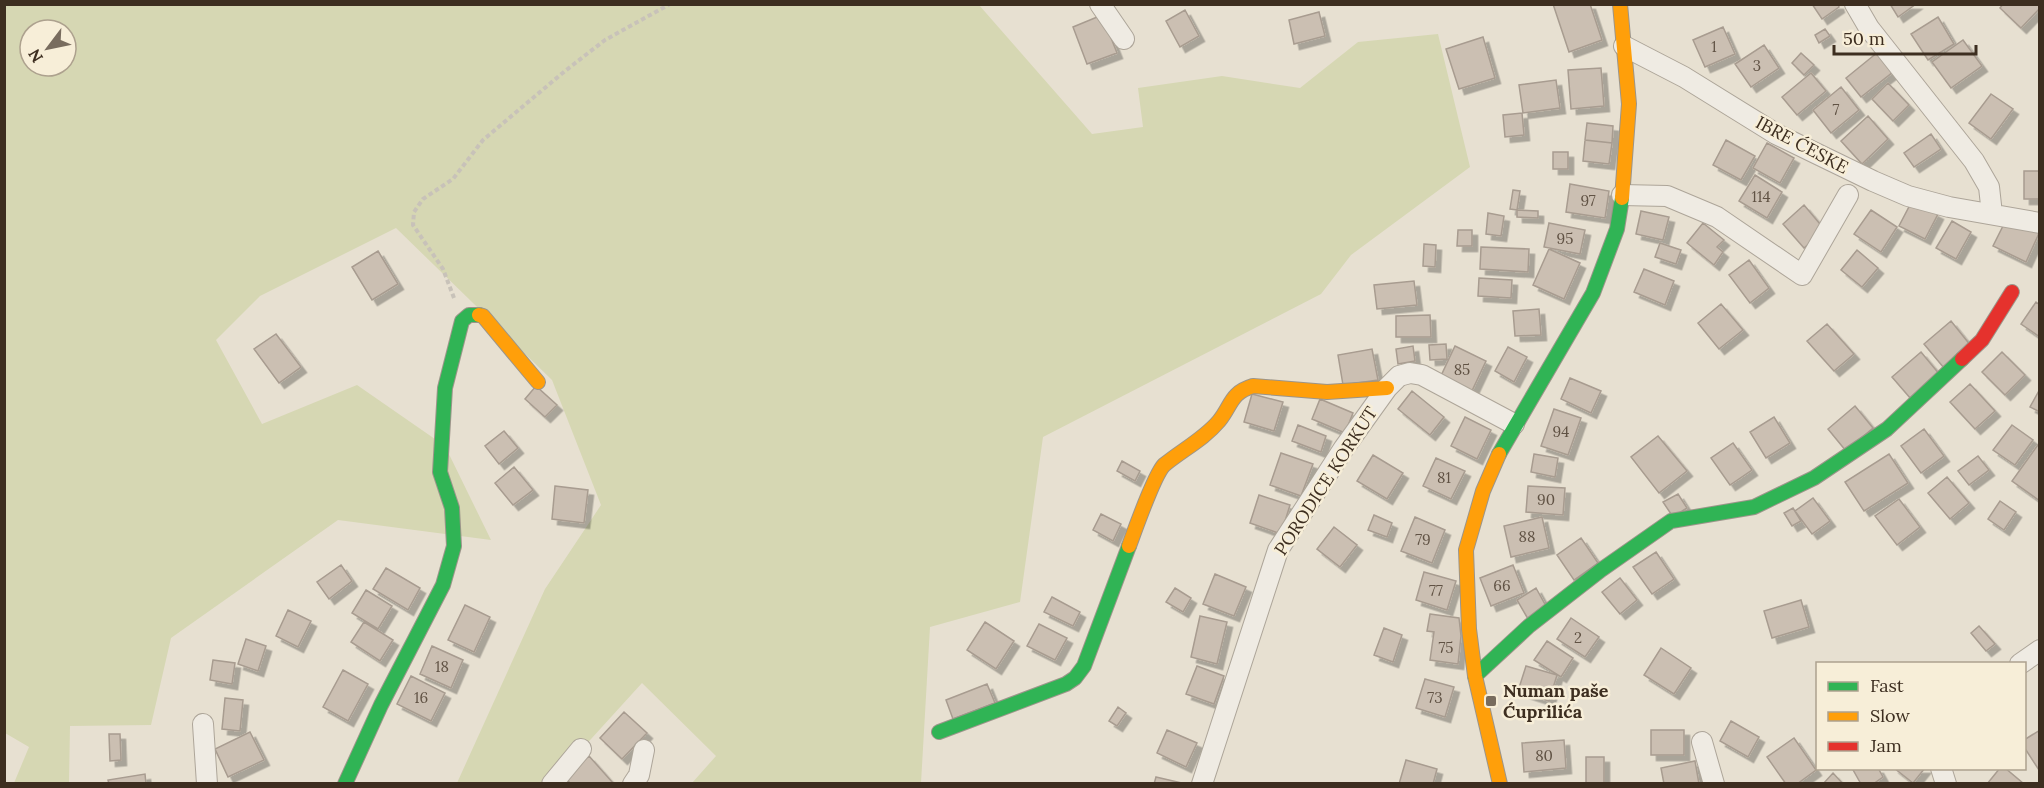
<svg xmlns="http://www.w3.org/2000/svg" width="2044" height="788" font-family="Lora,serif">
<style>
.green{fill:#d6d7b3;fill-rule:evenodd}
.building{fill:#cbbfb2;stroke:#a89c90;stroke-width:1.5;filter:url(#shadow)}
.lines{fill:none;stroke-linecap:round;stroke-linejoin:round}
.street-casing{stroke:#ada599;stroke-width:22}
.fast-casing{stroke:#9c958a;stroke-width:16}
.slow-casing{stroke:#9c958a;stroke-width:16}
.jam-casing{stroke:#9c958a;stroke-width:16}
.path{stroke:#c8c2b9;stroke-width:4;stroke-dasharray:4.5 3;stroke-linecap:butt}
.street{stroke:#efebe3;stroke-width:20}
.fast{stroke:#30b455;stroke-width:14}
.slow{stroke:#ff9f0a;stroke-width:14}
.jam{stroke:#e5322d;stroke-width:14}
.poi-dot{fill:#786c5e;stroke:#f7eed8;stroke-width:2}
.labels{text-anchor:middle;stroke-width:5;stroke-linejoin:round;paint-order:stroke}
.number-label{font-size:15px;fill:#605244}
.street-label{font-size:18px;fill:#3d2e20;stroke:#f7eed8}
.poi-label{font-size:18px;font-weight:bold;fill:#3d2e20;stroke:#f7eed8;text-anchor:start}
</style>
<defs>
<filter id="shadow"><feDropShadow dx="5.5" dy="5.5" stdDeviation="0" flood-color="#0004"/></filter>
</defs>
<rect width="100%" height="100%" fill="#e7e0d1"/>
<path class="green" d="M5,5H979L1092,134L1143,127L1138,88L1222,76L1300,88L1358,42L1438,34L1470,167L1351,255L1321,294L1043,437L1020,602L930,627L921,783H692L716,756L642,683L551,783H457L545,589L601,505L552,380L396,228L260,296L216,340L262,424L357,385L445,446L491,540L338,520L171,638L151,725L70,726L69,783H14L29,747L5,733ZM30,30H66V66H30Z"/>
<path class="building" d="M1553,4H1590L1602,40L1569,52Z
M1812,4H1838L1839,7L1822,19Z
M1890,4H1916L1898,17Z
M2003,4H2040V8L2021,28L2000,8Z
M1185,10L1199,36L1180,47L1166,21Z
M1319,12L1325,36L1294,44L1289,20Z
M1102,15L1117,53L1087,64L1073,27Z
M1938,17L1954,44L1928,60L1911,34Z
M1723,27L1735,54L1705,67L1693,40Z
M1825,29L1830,36L1819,43L1815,35Z
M1483,37L1495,78L1459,89L1446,49Z
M1963,40L1982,66L1951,88L1932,62Z
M1764,45L1779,68L1751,87L1735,64Z
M1878,52L1893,72L1861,97L1846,78Z
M1801,53L1814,65L1804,75L1792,63Z
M1601,68L1604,106L1571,109L1568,70Z
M1811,73L1826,91L1797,115L1782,97Z
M1556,80L1560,108L1523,113L1519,85Z
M1888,83L1909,105L1893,121L1872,99Z
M1841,87L1859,110L1831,133L1813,110Z
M1991,94L2013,109L1991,139L1969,123Z
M1522,113L1524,135L1505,137L1503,115Z
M1868,116L1888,139L1862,164L1841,141Z
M1587,123L1613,126L1612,143L1585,140Z
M1931,134L1941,149L1914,167L1904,153Z
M1585,140L1612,143L1609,164L1583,161Z
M1726,140L1755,156L1741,180L1713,165Z
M1767,143L1794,158L1780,183L1753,168Z
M1553,152H1568V169H1553Z
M2024,171H2040V199H2024Z
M1755,175L1782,192L1767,218L1739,201Z
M1570,184L1609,191L1605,218L1566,212Z
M1513,190L1520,191L1517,210L1510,209Z
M1912,201L1938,214L1925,239L1899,226Z
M1804,205L1825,230L1804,248L1783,224Z
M1517,210L1538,211V218L1517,217Z
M1871,210L1897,227L1881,252L1854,234Z
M1641,211L1669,217L1663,240L1636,234Z
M1488,213L1504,216L1501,236L1486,234Z
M2008,216L2040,231L2026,262L1993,246Z
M1952,221L1971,232L1956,259L1936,248Z
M1549,223L1585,230L1580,254L1544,247Z
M1703,223L1724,240L1717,247L1723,252L1714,265L1687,243Z
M1458,230H1472V246H1457Z
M1660,243L1681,250L1676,264L1655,257Z
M1424,244L1436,245L1435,267L1423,266Z
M1481,247L1529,249L1528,272L1480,269Z
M1549,249L1580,263L1564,299L1533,285Z
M1857,250L1878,268L1862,287L1841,270Z
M378,251L398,284L372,300L352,267Z
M1749,260L1769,288L1750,303L1729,275Z
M1644,269L1674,281L1665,305L1634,292Z
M1479,278L1512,280L1511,298L1478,296Z
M1414,281L1417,305L1377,309L1374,285Z
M2036,302L2040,305V337L2021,324Z
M1721,304L1743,330L1719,349L1698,323Z
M1539,309L1541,335L1515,336L1513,311Z
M1430,315L1431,337H1396V316Z
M1951,321L1971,346L1944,368L1924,344Z
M1827,324L1854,354L1834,371L1807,341Z
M276,334L301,367L279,383L254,349Z
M1446,344L1447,359L1430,360L1429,345Z
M1413,346L1415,361L1398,364L1396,349Z
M1455,346L1486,361L1470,395L1439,380Z
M1508,347L1527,357L1514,382L1495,371Z
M1372,349L1378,380L1343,385L1338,355Z
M1921,352L1940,375L1911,399L1892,377Z
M2002,352L2025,375L2005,395L1982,372Z
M1570,378L1601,391L1591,413L1561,399Z
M1970,384L1995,411L1975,429L1950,402Z
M536,386L557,405L545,417L525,399Z
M2040,389V412L2030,407Z
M1412,391L1444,417L1430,435L1398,409Z
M1252,394L1283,402L1274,431L1244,422Z
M1320,399L1353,413L1345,433L1312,419Z
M1855,406L1873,428L1846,451L1828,429Z
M1554,409L1581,418L1568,455L1541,446Z
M1465,417L1491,430L1477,459L1451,446Z
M1774,417L1790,443L1766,458L1750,432Z
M1298,425L1326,436L1321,452L1292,441Z
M2012,425L2033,440L2015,465L1993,450Z
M1924,429L1944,456L1921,473L1901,446Z
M504,431L518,448L499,464L485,446Z
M1658,436L1687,471L1659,493L1631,457Z
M2040,442V501L2012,481Z
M1733,443L1752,470L1730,485L1711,458Z
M1281,453L1313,464L1301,496L1270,485Z
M1534,454L1558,458L1555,477L1531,472Z
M1889,454L1908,483L1864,511L1845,482Z
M1373,455L1403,473L1387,499L1357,481Z
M1978,456L1989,470L1969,485L1958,471Z
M1436,458L1465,471L1451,499L1423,486Z
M1122,461L1140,471L1135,481L1117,471Z
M514,467L533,490L513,505L495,483Z
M1947,477L1969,503L1950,519L1928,493Z
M555,486L588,490L584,523L552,519Z
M1528,486L1565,488L1563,515L1526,512Z
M1678,494L1687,508L1673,517L1663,502Z
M1259,495L1290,505L1281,534L1250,523Z
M1813,498L1830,521L1812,534L1795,511Z
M1899,499L1920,527L1897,545L1875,516Z
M2000,501L2016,512L2004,530L1988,519Z
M1793,508L1801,521L1792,526L1784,513Z
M1101,514L1121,524L1113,541L1093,530Z
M1374,515L1392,523L1387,537L1368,530Z
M1415,517L1445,530L1432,563L1401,551Z
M1542,517L1549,548L1511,557L1504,526Z
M1334,527L1357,545L1340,567L1317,549Z
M1581,538L1598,563L1574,580L1557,555Z
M1656,552L1674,579L1652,594L1633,567Z
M341,565L352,581L329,599L317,582Z
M1513,565L1524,593L1491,606L1480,578Z
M386,568L420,588L408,610L373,589Z
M1424,572L1456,581L1447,610L1416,600Z
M1215,574L1246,587L1234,616L1203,604Z
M1620,578L1637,600L1620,614L1602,592Z
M1175,588L1191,598L1183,612L1166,602Z
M1536,588L1547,608L1528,619L1517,600Z
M366,590L392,606L378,629L352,613Z
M1052,597L1080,612L1073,626L1044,612Z
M1801,600L1809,627L1772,638L1764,611Z
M465,605L490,617L474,652L448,640Z
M288,610L311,621L298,647L276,636Z
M1430,614L1459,618L1461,636L1458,664L1430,660L1434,632L1427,631Z
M1200,616L1227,622L1217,664L1191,657Z
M1571,618L1599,637L1585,657L1557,639Z
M364,622L393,640L380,661L351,642Z
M985,622L1014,641L996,669L967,650Z
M1039,624L1067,638L1055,660L1027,646Z
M1979,626L1995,644L1986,651L1971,633Z
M1384,628L1402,635L1393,662L1374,655Z
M246,639L266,646L258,671L238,664Z
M1547,641L1573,658L1561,677L1534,660Z
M432,646L463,660L451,688L420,674Z
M1661,648L1691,668L1674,694L1644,675Z
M213,660L235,663L232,684L210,680Z
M1197,666L1224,676L1214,704L1186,694Z
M1526,666L1557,675L1549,701L1518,691Z
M343,670L368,684L348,721L323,707Z
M411,676L445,693L431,721L397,704Z
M1425,679L1454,687L1445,717L1416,708Z
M987,684L995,703L953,719L946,700Z
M225,698L243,700L240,731L222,729Z
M1118,707L1126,713L1117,726L1109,721Z
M624,712L647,733L622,759L600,738Z
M1731,721L1759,737L1748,757L1720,741Z
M1167,730L1197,743L1186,767L1157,753Z
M1651,730H1684V755H1651Z
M2040,730V769L2039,770L2024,747V740Z
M250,732L264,760L228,777L215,749Z
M109,734H120L121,760L110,761Z
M1794,738L1816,770L1797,784H1786L1767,757Z
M1564,740L1566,768L1524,772L1522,743Z
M589,756L613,783L571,784L565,778Z
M1586,757H1604V784H1586Z
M1406,760L1437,769L1433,784H1399Z
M1695,761L1699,784H1664L1661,768Z
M1852,768H1878L1883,777L1873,784H1861Z
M1894,768H1925L1913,783Z
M2000,768H2005L2024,784H1987Z
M1833,773L1843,784H1823Z
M145,774L146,784H109L108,780Z
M1156,777L1186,784H1154Z"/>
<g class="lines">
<g class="street-casing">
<path id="street" d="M1100,4L1124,39
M1855,4L1869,28L1974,161L1989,187L1992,214
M1624,46L1684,77L1776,134L1873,181L1908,196L1949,207L2040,223
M1622,195L1667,196L1717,217L1802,275L1848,195
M2020,664L2040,650
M203,724L207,784
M1702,742L1714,784
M1941,768L1946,784
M552,784L581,749
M633,784L639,775L644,750
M1202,784L1278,550L1344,448L1387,388L1399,376L1410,373L1422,375L1514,424"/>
</g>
<g class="fast-casing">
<path id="fast" d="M1499,454L1593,293L1617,229L1622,198
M1475,676L1529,626L1601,570L1671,521L1754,507L1814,478L1887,429L1962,359
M939,732L1066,684L1075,678L1084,666L1129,546
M345,784L381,705L443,585L454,546L452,508L440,472L445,388L462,321L469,315H479"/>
</g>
<g class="slow-casing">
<path id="slow" d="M1620,4L1629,104L1622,198
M479,315L483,316L538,382
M1499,454L1483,491L1466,550L1469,629L1475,676L1500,784
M1129,546C1135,530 1154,475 1164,465C1182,450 1204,439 1219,421C1232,405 1230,393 1253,386L1327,392L1387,388"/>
</g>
<g class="jam-casing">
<path id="jam" d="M1962,359L1982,340L2012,292"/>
</g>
<path class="path" d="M454,298L443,269L413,225L414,212L423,199L453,179L483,140L565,71L605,40L670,4"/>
<use href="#street" class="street"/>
<use href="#fast" class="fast"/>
<use href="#slow" class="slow"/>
<use href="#jam" class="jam"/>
</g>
<rect class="poi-dot" x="1485" y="695" width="12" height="12" rx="3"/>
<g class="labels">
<g class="number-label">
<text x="1714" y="52">1</text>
<text x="1757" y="71">3</text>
<text x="1836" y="115">7</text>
<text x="1761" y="202">114</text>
<text x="1588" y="206">97</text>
<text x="1565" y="244">95</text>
<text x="1462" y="375">85</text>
<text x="1561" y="437">94</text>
<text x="1444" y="483">81</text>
<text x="1546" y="505">90</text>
<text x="1527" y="542">88</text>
<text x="1423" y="545">79</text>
<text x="1502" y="591">66</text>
<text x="1436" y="596">77</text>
<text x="1578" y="643">2</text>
<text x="1446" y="653">75</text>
<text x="442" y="672">18</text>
<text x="421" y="703">16</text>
<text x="1435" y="703">73</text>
<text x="1544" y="761">80</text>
</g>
<g class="street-label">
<text transform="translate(1802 145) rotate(28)" y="6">IBRE ĆESKE</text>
<text transform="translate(1326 481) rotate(-57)" y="6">PORODICE KORKUT</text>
</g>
<g class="poi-label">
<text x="1503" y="697">Numan paše<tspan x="1503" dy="21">Ćuprilića</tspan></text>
</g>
</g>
<rect width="2044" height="788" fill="none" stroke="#3d2e20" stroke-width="12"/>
<rect x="1816" y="662" width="210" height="108" fill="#f7eed8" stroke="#ada18e" stroke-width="1.5"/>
<rect x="1828" y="682" width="30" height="9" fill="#30b455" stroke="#ada18e" stroke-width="1.5"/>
<text x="1870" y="692" font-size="18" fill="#3d2e20">Fast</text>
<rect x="1828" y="712" width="30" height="9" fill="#ff9f0a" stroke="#ada18e" stroke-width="1.5"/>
<text x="1870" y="722" font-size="18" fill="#3d2e20">Slow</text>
<rect x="1828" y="742" width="30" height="9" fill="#e5322d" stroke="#ada18e" stroke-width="1.5"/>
<text x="1870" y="752" font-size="18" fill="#3d2e20">Jam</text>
<g transform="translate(48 48) rotate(238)"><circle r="28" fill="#f7eed8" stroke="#ada18e" stroke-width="1.5"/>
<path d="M0-4.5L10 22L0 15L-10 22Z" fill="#786c5e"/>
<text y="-9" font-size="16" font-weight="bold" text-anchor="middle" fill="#3d2e20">N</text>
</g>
<path d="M1834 45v9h142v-9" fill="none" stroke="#3d2e20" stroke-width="3"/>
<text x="1843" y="45" font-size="18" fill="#3d2e20" stroke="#f7eed8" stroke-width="4.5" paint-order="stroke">50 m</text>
</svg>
